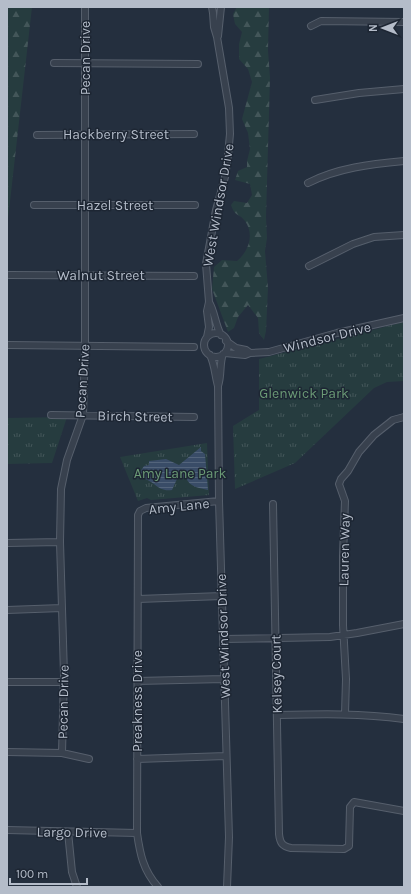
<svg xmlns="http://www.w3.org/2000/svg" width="411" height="894" font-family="Karla,sans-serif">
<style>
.grass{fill:url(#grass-tufts)}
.forest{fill:url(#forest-firs)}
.water{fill:url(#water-rules)}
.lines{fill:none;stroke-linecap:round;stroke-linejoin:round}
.minor-casing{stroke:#565f6c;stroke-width:8}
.minor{stroke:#38414e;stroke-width:6}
.labels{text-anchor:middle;stroke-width:3;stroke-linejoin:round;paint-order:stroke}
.street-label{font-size:14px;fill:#b4bcc9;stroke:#1d2633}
.park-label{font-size:14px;fill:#6b9a76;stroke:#1d2633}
</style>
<defs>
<pattern id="grass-tufts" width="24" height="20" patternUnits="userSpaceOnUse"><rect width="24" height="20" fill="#263c3f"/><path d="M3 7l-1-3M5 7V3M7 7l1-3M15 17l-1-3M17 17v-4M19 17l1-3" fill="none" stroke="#435659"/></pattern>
<pattern id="forest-firs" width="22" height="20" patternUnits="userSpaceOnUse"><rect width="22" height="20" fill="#263c3f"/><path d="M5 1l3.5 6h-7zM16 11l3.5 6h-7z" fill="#435659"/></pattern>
<pattern id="water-rules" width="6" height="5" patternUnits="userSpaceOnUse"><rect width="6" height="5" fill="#394c67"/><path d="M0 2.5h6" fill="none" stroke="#53647b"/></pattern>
</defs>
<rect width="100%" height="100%" fill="#242f3e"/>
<path class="grass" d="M404,322V381L387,382L374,388L295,463L235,489L233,426L259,410V359Z
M67,417L52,463L7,464V418Z
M207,443L209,495L151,500L147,498L138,501L120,457Z"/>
<path class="forest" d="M7,7H32L7,228Z
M237,7H269L268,50L270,78L266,217L267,238L265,251L268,288L266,331L264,340L259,333L258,318L248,305L238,317L234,328L228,332L212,289L214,267L222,260L237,261C248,252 255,235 245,221C239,213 235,217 231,205L234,201L247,203L252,195L250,184L235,180L238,171L247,167V161L250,149L248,133L242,119L252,82L248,69L239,59V44L242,32L235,24L233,14Z"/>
<path class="water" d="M201,447V451L205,454L208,490C199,488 190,487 186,478L182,477L177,479L172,490C164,491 160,489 154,484C150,481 144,478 140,476V472L144,466L149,465V461L166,459L179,465Z"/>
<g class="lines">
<g class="minor-casing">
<path id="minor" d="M311,26L321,21L404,22
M218,36L221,7
M54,63L198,64
M315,100L359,93L404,89
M37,135L194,134
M308,183C337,168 371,164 404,161
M34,205H195
M309,266L353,244L374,237L404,235
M9,275L194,276
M209,302C215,312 215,324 221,335
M204 345a12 12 0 1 1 24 0a12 12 0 1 1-24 0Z
M207,337L209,327L207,311L209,302L206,264L216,210L225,177L228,155L230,134L229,108L217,37L214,27L213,13L212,7
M7,345L194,347
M225,353L245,355L250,353L246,350L236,348L226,341
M250,353L269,352L337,333L404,318
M210,355C215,365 215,376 218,386L219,501L229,837L227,887
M218,386C222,374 219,365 223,354
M51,415L194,417
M273,504L279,834C280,843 282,846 291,848L344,849L349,846L350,807L354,802L404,811
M7,543L60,542
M138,599L222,596
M7,610L62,608
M223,639L330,637L357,633L404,624
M137,681L224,679
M7,682H64
M345,714L346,679L343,625V556L345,501L339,484L341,479L348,471L359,452L374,435L393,420L404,417
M277,715C320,714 361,713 404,719
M7,752L62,753L89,759
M62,753L64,675L60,542L61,489L67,460L83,415L85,346V7
M137,759L226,756
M7,830L137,833
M68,832L72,872L77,887
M158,887C143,870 140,854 137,833L138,515L140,511L146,508L219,501"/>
</g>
<use href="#minor" class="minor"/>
</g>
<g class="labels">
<g class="street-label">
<text transform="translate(85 58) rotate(-90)" y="5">Pecan Drive</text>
<text x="116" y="139">Hackberry Street</text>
<text x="115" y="210">Hazel Street</text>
<text transform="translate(218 205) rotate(-80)" y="5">West Windsor Drive</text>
<text x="101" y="280">Walnut Street</text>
<text transform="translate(327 337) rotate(-14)" y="5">Windsor Drive</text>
<text transform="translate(82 381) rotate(-86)" y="5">Pecan Drive</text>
<text transform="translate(135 416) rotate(1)" y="5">Birch Street</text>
<text transform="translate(179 506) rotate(-6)" y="5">Amy Lane</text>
<text transform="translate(344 550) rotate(-89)" y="5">Lauren Way</text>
<text transform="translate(223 636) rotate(-92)" y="5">West Windsor Drive</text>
<text transform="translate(276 674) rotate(-91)" y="5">Kelsey Court</text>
<text transform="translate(137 701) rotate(-90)" y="5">Preakness Drive</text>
<text transform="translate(63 702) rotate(-89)" y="5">Pecan Drive</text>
<text transform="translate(72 832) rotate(1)" y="5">Largo Drive</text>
</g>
<g class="park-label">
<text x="304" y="398">Glenwick Park</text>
<text x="180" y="478">Amy Lane Park</text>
</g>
</g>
<rect width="411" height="894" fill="none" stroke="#b4bcc9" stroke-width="16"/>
<g transform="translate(383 28) rotate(270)" stroke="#1d2633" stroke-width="3" paint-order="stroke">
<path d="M0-3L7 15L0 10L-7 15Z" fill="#b4bcc9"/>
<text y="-6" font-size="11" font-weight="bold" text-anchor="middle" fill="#b4bcc9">N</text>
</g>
<path d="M10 878v6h77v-6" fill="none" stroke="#b4bcc9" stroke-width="2"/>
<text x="16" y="878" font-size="12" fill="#b4bcc9" stroke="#1d2633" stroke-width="3" paint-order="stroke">100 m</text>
</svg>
